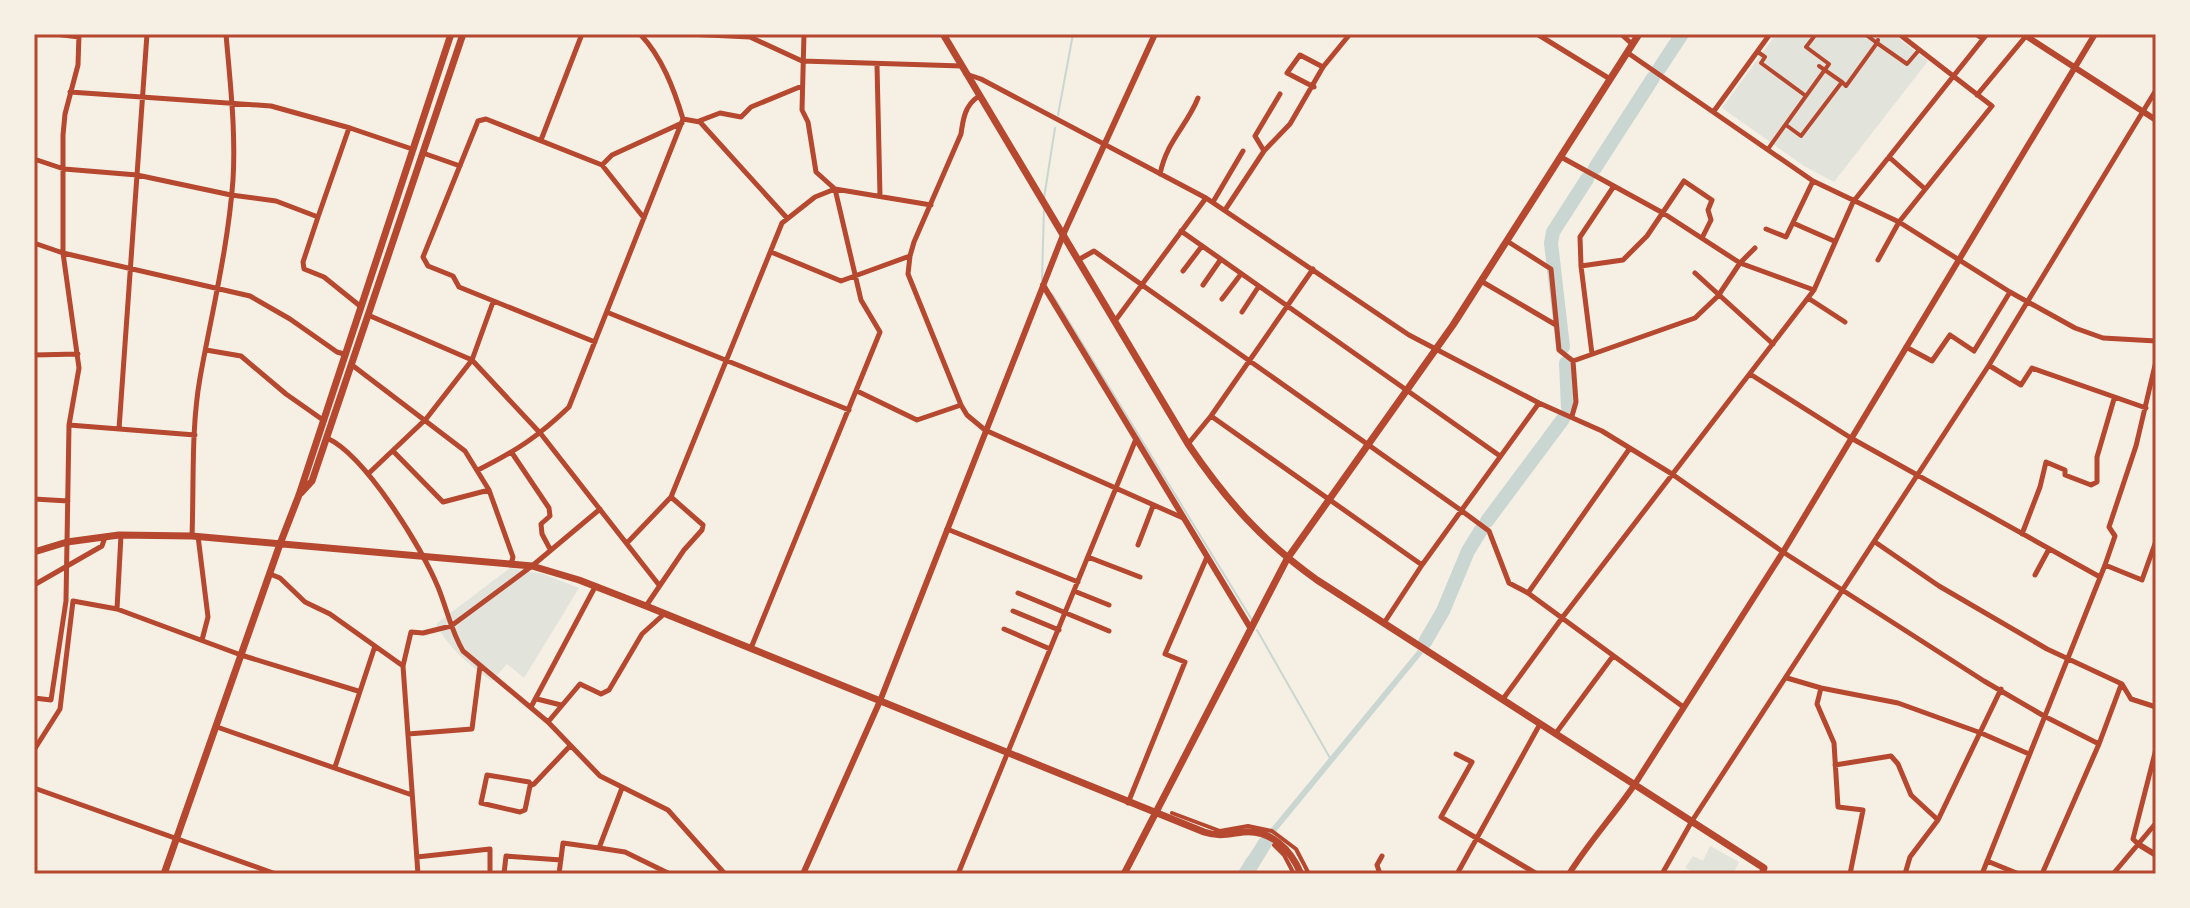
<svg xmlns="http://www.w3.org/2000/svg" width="2190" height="908" font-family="'Noto Sans',sans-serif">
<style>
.green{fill:#e2e4dc}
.water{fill:#c9d6d2}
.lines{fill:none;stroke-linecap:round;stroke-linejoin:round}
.stream{stroke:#c9d6d2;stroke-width:2}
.river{stroke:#c9d6d2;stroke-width:14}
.pedestrian{stroke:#b5482f;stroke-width:4}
.minor{stroke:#b5482f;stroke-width:5}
.tertiary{stroke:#b5482f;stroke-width:6}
.secondary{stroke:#b5482f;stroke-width:7}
.primary{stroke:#b5482f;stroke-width:7}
.neatline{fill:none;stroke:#b5482f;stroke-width:3}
</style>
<rect width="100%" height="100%" fill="#f6efe4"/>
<path class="green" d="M1776,34H1893L1928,61L1834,182L1804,166L1722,108Z
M510,568L543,574L579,588L524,678L507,664L492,681C469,665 449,649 436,624Z
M1710,846L1739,862L1733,874H1698L1685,868L1693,856L1703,861Z"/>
<path class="water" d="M1418,650L1423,653L1251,862L1244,874H1237L1246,859Z"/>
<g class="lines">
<path class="stream" d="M1058,115L1073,34
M1044,198L1055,128
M1042,280L1044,208
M1052,294L1252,620
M1257,630L1330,758"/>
<path class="river" d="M1659,69L1682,34
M1595,168L1653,78
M1563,347L1551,243L1553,232L1587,179
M1566,363L1568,407
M1487,521L1563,419
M1425,642L1443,611L1468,551L1481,530
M1246,874L1265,843"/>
<path class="pedestrian" d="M1865,34L1877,43L1878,40
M1758,52L1765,57L1761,63L1806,96L1768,149
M1819,66L1842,82
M1806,96L1829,64L1806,47L1816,34
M1786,125L1801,136L1842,82L1846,86L1877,43L1907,64L1919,50
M1172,813L1220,831L1248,826L1272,831L1296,849L1309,874
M1274,845L1284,855L1294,874"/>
<path class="minor" d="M55,34L79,37
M640,34C662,57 674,89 683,119
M687,34L750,37L802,61L962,66
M804,34L802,110L808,122L816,172L835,189L931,205
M1537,34L1610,79
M1621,34L1632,44
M1976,34L1983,39
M1628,53L1813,181L1899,222L2010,292L2075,328L2103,338L2156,341
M877,65L880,196
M966,74L981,79L1206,198L1409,335L1539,403L1602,431L1672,474L1783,552L1984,681L2044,716L2099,744
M1314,87L1287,73L1300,55L1323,67
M70,92L271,106L350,128L412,149
M1977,95L2026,36
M979,96C965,105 963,119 961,134L914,242L910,256L908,274L961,405L967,415L985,430L1183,518
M1714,111L1770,34
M699,121L720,113L741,117L751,107L802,86
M541,140L582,34
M1264,151L1255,136L1280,94
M423,153L460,166
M1561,157L1663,213L1740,263L1814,290
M1889,157L1925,189
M34,159L64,169L137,175L231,195L276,201L318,217L303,262L304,269L324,277L360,306
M602,165L612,155L682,123
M1160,174C1167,140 1187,126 1198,98
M1213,202L1243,151
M1225,210L1264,151L1290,124L1323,67L1350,34
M318,217L349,128
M1793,223L1834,241
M1766,229L1786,237L1813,181
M1181,231L1500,456
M1507,241L1551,269L1559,350L1573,361L1576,402L1572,416
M34,243L63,253L250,296L290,319L337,352L344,354
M771,252L841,281L910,256
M1078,260L1094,251L1462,511L1489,531L1509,583L1528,593L1682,706
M1878,260L1899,222L1992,106L1899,34
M1581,266L1623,260L1647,236L1684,181L1712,200L1708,210L1711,220L1702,238
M1183,271L1202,246
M1695,273L1773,344
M1481,281L1556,325
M1203,285L1221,259
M1808,298L1845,322
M1222,299L1241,274
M1242,312L1259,286
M609,313L849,410
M368,315L472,360L541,434L659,585
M1115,321L1206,198
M595,342L459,287L453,276L428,266L423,257L478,121L486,119L602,165L644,218
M1906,347L1932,361L1950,335L1974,351L2010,292
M206,350L241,356L286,394L323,420
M1592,354L1581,266L1580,237L1614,186
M34,355L78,354
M1573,361L1695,318L1718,296L1740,263L1755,248
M352,365L465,451L489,490L513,557L511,564
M1990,366L2021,385L2032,368L2146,408
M1750,374L1851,438L2100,577
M857,391L917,420L961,405
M1211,416L1422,565
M69,425L195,435
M119,429L147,34
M327,438C366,456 421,547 438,587C447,609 451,631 463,651L548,722L600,776L668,810L725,874
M1188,444L1211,416L1313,269
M393,451L443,502L489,490
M512,453L549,508L550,516L541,524L542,534L550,549
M478,470C516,451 539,436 569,407L683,119L700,122L787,218
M368,474L426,419L472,360L493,302
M34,499L68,501
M947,529L1078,582
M2022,534L2040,487L2046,462L2065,470V475L2091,485L2097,482V457L2114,399
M192,536C194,483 191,429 200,378C212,312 228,247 233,180C236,131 230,82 226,34
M198,536L208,617L202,640
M1875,542L1939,586L2047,649L2122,684L2131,699L2156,707
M627,543L671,497L782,223L815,197L835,189
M1138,545L1153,506
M1088,557L1140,577
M2105,565L2142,580L2156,541
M270,574L280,578L305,602L330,614L403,666
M2035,575L2049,549
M34,585L102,546L105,537
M1074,591L1109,605
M1018,593L1109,631
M1528,593L1630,448
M646,606L684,550L702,530L703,525L671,497
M117,609L121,535
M1013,611L1059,630
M1384,623L1422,565L1539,403
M1004,629L1050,649
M751,648L880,332L861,300L835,189
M1787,678L1821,688L1898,703L1981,733L2029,754
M1821,688L1817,704L1834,743L1838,807L1863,810L1850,874
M34,698L51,700L66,601L69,425L79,368L63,253V135L65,114L78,65L79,34
M537,699L561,705
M1503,699L1562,618L1814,290L1853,202L1987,34
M531,707L595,587
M548,722L580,684L601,694L609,690L642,634L664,614
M217,727L412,795
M1556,733L1613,656
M408,734L472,729L480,666
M34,750L60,709L73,601L117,609L241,655L358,691
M1456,754L1472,762L1441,817L1537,874
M1835,765L1891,756L1898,764L1911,795L1938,820
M335,767L375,646
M531,785L529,782L487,775L481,803L520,812L525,810L530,786L534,784L570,746
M34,788L276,874
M1128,803L1185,662L1165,654L1207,557
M2138,844L2133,839L2156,749
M599,848L625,852L670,874
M417,857L490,849V874
M1987,861L2019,874
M418,874L403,666L411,632L423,633L451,626L532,566L600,509
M504,874L506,856L561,860
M559,874L563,843L599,848L622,788
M958,874L1136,439
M1380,874L1377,865L1382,856
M1457,874L1540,724
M1662,874L1692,821L1989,365L2156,90
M1905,874L1910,857L1938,820L2001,689
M1982,874L2105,565L2115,536L2109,527L2136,446L2156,361
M2042,874L2099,744L2121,685
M2113,874L2156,823"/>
<path class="tertiary" d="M2023,34L2156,120
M1043,285L1251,629
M2138,844L2156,855
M803,874L880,701L1063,235L1155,34
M1569,874C1589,842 1614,815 1635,784L1783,552L2095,34"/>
<path class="secondary" d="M943,34L1188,444C1226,500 1262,541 1317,580L1764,868L1762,874
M34,552L67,542L119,535L192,536L532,566L579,580L646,606L1204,832C1219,837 1228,834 1243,832C1271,829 1291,850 1301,874
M164,874L280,544
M1124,874L1287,559L1453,325L1639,34"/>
<path class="primary" d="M301,493L312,481L463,34
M280,544L299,495L451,34"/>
</g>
<rect width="2190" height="908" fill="none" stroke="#f6efe4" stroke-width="72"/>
<rect x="36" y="36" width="2118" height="836" class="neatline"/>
</svg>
